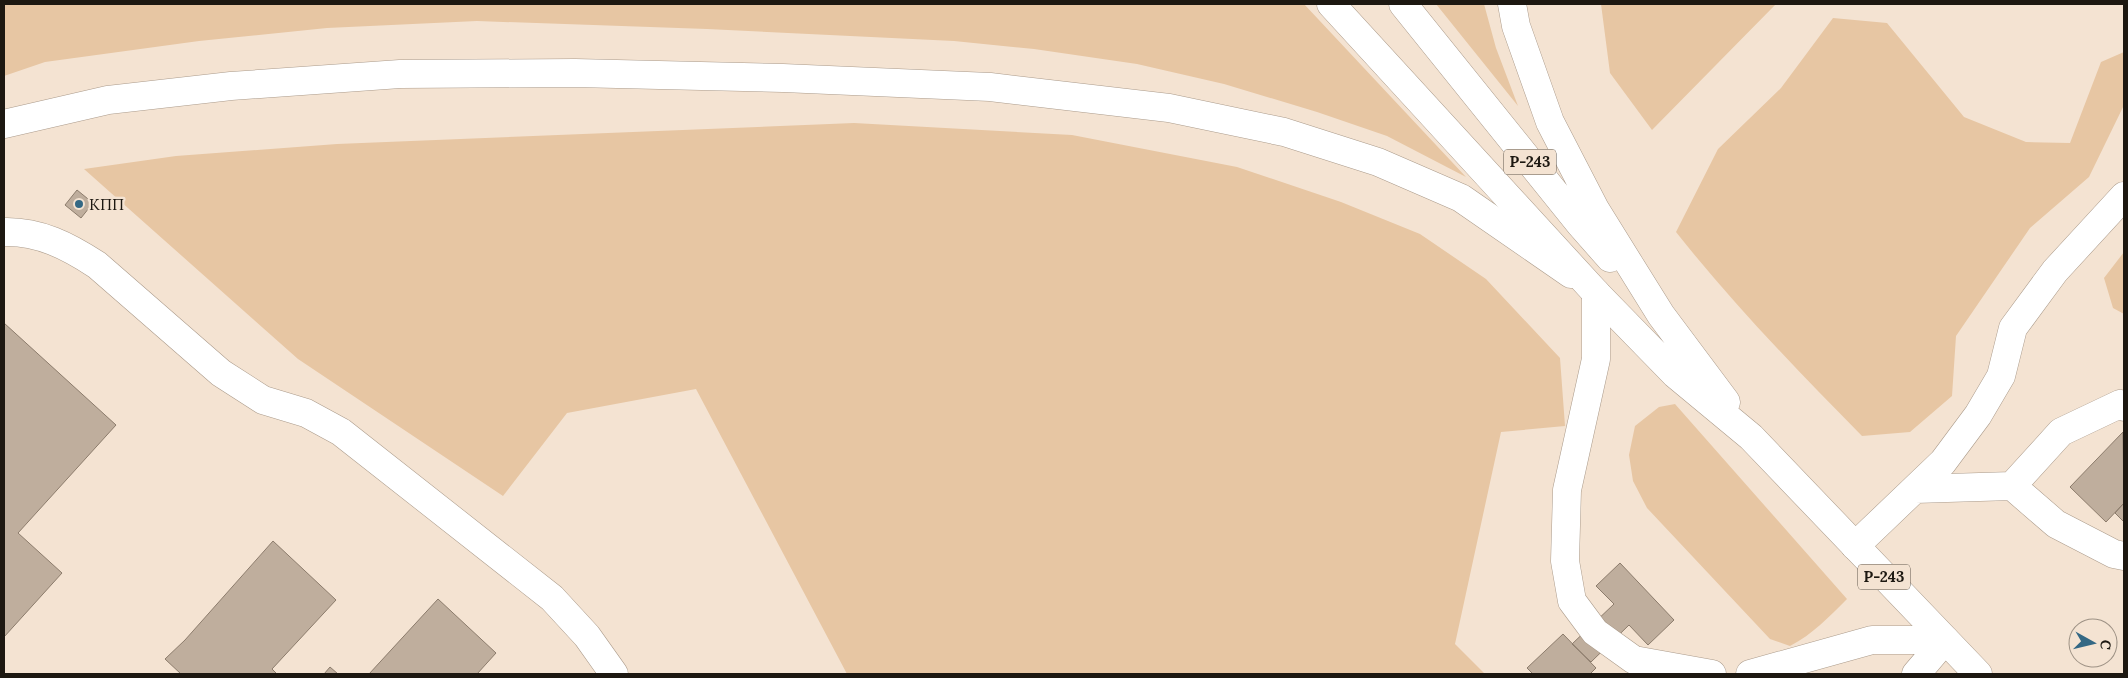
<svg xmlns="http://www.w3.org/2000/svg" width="2128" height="678" font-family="Lora,serif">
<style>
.green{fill:#e7c6a3}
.building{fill:#bfae9d;stroke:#8c7c6c}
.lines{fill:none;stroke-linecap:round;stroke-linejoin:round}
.minor-casing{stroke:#ab9b8b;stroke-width:29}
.major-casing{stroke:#ab9b8b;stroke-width:29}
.highway-casing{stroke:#ab9b8b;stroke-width:29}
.minor{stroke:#fff;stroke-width:28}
.major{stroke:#fff;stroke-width:28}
.highway{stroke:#fff;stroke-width:28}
.poi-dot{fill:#346884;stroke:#f4e3d2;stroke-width:2}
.labels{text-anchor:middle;stroke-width:4.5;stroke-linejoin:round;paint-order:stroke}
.shield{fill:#f4e3d2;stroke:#5e554b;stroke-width:1}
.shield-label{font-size:15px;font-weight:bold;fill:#1d1811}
.poi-label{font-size:16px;fill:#1d1811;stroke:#f4e3d2;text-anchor:start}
</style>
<rect width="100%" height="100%" fill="#f4e3d2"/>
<path class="green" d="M4,4H1304L1466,177L1387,136L1317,112L1224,84L1137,64L1034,49L954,41L707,29L477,21L327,28L199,41L45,62L4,76Z
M1436,4H1484L1496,48L1518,106Z
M1601,4H1776L1652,130L1610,73Z
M1833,18L1887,23L1964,117L2026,142L2070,143L2101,62L2124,52V105L2089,177L2030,228L1956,336L1952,396L1910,432L1862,436C1797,370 1733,304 1676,232L1718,149L1781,88Z
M854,123L1072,135L1237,167L1341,202L1420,234L1486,279L1560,358L1565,426L1501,432L1455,644L1485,674H847L696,389L567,413L503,496L298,359L84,169L176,156L337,144Z
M2124,252V314L2113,308L2104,278Z
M1675,404L1847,599C1829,617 1813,634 1790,646L1770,639L1647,508L1633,481L1629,455L1635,426L1659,407Z"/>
<path class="building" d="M77,190L93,203L81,218L65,205Z
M4,323L116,425L18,533L62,573L4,637Z
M2123,432L2124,503L2106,522L2070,487Z
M2124,503V522L2115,513Z
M273,541L336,600L272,669L277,674H181L165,659L185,640Z
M1620,563L1674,620L1648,645L1629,625L1591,662L1572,644L1614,604L1596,586Z
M438,599L496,653L477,674H369Z
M1563,634L1596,668L1590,674H1533L1527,668Z
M330,667L338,674H324Z"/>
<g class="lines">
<g class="minor-casing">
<path id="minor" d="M4,232C39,231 68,246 97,265L221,373L263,400L306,413L341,432L552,598L587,636L614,674
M1596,293V359L1567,490L1565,561L1572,601L1595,632L1634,660L1712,674
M2012,486L2061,432L2120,404L2124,407
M1915,489L2012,486L2056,524L2114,554L2124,556
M1855,546L1943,462L1978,415L2001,376L2013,328L2055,271L2124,196
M1750,674L1872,640H1945
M1916,674L1945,640"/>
</g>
<g class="major-casing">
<path id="major" d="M4,124L108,100L231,86L400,74L575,73L783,78L990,87L1169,108L1284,132L1378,162L1461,198L1571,274"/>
</g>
<g class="highway-casing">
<path id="highway" d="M1331,4L1596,293L1675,374L1751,437L1978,674
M1403,4L1580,224L1610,258
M1512,4L1516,26L1550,122L1595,209L1661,315L1726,402"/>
</g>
<use href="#minor" class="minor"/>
<use href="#major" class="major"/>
<use href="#highway" class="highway"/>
</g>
<circle class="poi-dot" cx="79" cy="204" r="5"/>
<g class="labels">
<g class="shield">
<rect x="1504" y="149.5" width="52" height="25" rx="4"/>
<rect x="1858" y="564.5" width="52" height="25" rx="4"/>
</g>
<g class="shield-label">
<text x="1530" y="167">Р-243</text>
<text x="1884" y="582">Р-243</text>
</g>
<g class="poi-label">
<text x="89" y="210">КПП</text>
</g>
</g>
<rect width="2128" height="678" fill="none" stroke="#1d1811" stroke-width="10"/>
<g transform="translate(2093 643) rotate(98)"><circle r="24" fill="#f4e3d2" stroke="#9e9285"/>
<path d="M0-4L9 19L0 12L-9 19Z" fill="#346884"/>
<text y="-8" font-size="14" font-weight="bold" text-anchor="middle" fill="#1d1811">С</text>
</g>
</svg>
